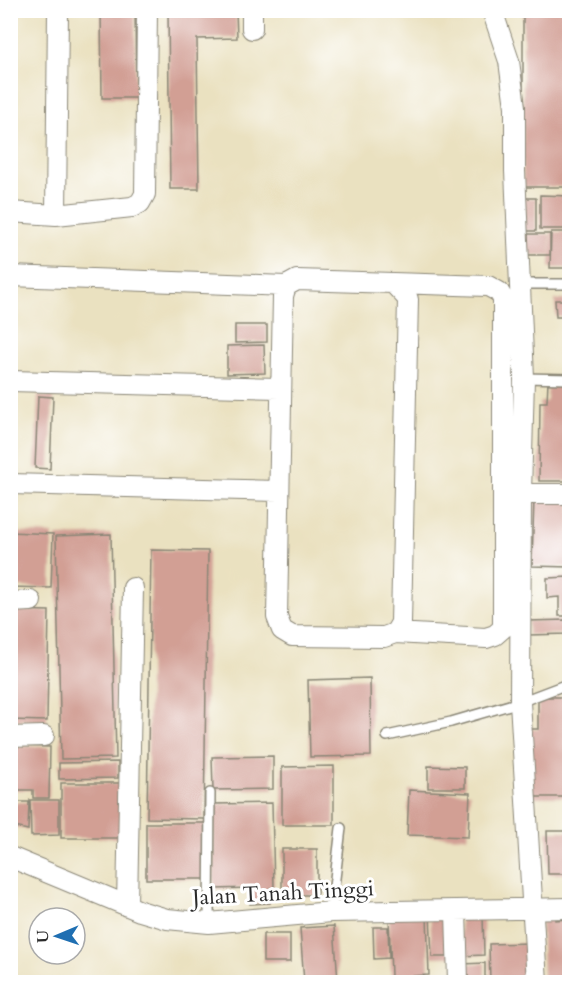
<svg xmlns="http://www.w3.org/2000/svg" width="580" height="993" font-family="Cardo,serif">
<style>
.building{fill:#d29f94}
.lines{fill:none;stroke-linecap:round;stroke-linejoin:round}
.lane-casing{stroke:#8a8676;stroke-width:12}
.street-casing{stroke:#8a8676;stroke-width:22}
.lane{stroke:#fff;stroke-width:9}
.street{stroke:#fff;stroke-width:20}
.labels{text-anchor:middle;stroke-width:6;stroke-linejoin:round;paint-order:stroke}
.street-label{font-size:22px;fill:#2b2b2b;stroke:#fff}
</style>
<rect width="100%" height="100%" fill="#fff"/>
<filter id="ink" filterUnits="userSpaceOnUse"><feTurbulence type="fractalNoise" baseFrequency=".0167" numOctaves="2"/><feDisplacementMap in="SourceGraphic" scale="12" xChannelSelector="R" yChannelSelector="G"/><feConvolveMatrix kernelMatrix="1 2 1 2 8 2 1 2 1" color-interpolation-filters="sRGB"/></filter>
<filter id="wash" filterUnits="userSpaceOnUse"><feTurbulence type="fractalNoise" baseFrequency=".008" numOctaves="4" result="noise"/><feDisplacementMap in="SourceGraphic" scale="24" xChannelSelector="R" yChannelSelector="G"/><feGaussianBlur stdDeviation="1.35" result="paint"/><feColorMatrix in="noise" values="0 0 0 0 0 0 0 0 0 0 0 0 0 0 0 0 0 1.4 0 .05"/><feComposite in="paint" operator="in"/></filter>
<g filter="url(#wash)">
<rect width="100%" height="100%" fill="#eae1c0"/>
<g id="blocks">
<path class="building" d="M101,10H135L136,98H102Z
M168,10H236L237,38L197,39L199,189H170Z
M523,10H565V187H523Z
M540,195L570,196V229H540Z
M523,198H536V231H522Z
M551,232H570V268H550Z
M522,234H550V255H522Z
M555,300H570V317H556Z
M235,325H267V342L235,343Z
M264,345L265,373L227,374V346Z
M548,381H570V481H539L540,402H547Z
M38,396L53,397L50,469L35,468Z
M534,498L570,499V567L532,566Z
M10,532L53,534L51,588L10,587Z
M111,534L116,758L61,759L56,536Z
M151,550L208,551L204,819L147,818Z
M570,577V616H559V597L547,598V578Z
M10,610L49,611L47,721L10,720Z
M567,620L568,634L528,635V621Z
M370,678L371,756L310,757L308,680Z
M538,697H570V797H527V729H538Z
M11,746L50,747L49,798H33V790H10Z
M273,756V789L213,790L212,757Z
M118,762V778L59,779V763Z
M334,766V825H282V767Z
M428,766L465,767V788H428Z
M61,783H122V838H61Z
M409,790L470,793L468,837L407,835Z
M30,800H59V835L31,836Z
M10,802H29L28,830L10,826Z
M272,803L274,888H270V903L250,904V888L214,889L213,804Z
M146,823H207V879H146Z
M547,831H570V874H548Z
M282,849H317V895H282Z
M451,913L453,957H432L430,914Z
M541,913H555V920L570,919V982H543Z
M427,915L429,975L391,977L389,916Z
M483,915L484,955L461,956L460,916Z
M334,926L338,981L304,982L300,928Z
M373,927H388L389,958L374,959Z
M263,934H290V962H263Z
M533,943L534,980L490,981L489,944Z
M485,963V982H462V964Z"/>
</g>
</g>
<g filter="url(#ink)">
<use href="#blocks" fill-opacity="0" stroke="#8a8676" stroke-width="1.5"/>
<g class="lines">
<g class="lane-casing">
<path id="lane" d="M522,284H570
M524,378L570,379
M387,736L451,722L520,702L570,683
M331,912L341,828
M209,923L210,793"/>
</g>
<g class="street-casing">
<path id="street" d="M252,10V29
M492,10L509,61L515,107V171L524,378L521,494L520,702L537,982
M10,212L56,215L132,207L140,203L145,194L147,10
M56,215L58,10
M10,276L286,286
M297,280L393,283L408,299L401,623L395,633L384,637L292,636L282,630L277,617L283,296L286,286Z
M393,283L488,286L499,292L503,299V628L495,635L486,638L395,633
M10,381L279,388
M10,484L279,491
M521,494H570
M10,602L31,601
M10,737L44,736
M10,857L140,911L167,919L209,923L331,912L570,908
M127,906L133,588
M456,911L458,982"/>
</g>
<use href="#lane" class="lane"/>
<use href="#street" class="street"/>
</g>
</g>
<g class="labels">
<g class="street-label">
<text transform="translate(283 892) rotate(-3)" y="8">Jalan Tanah Tinggi</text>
</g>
</g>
<rect width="580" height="993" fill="none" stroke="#fff" stroke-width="36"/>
<g transform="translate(57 936) rotate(268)"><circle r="28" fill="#ffffff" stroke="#aaaaaa" stroke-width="1.5"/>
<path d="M0-4.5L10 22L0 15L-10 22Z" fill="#1f6fb2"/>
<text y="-9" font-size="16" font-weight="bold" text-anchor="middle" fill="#2b2b2b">U</text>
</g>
</svg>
